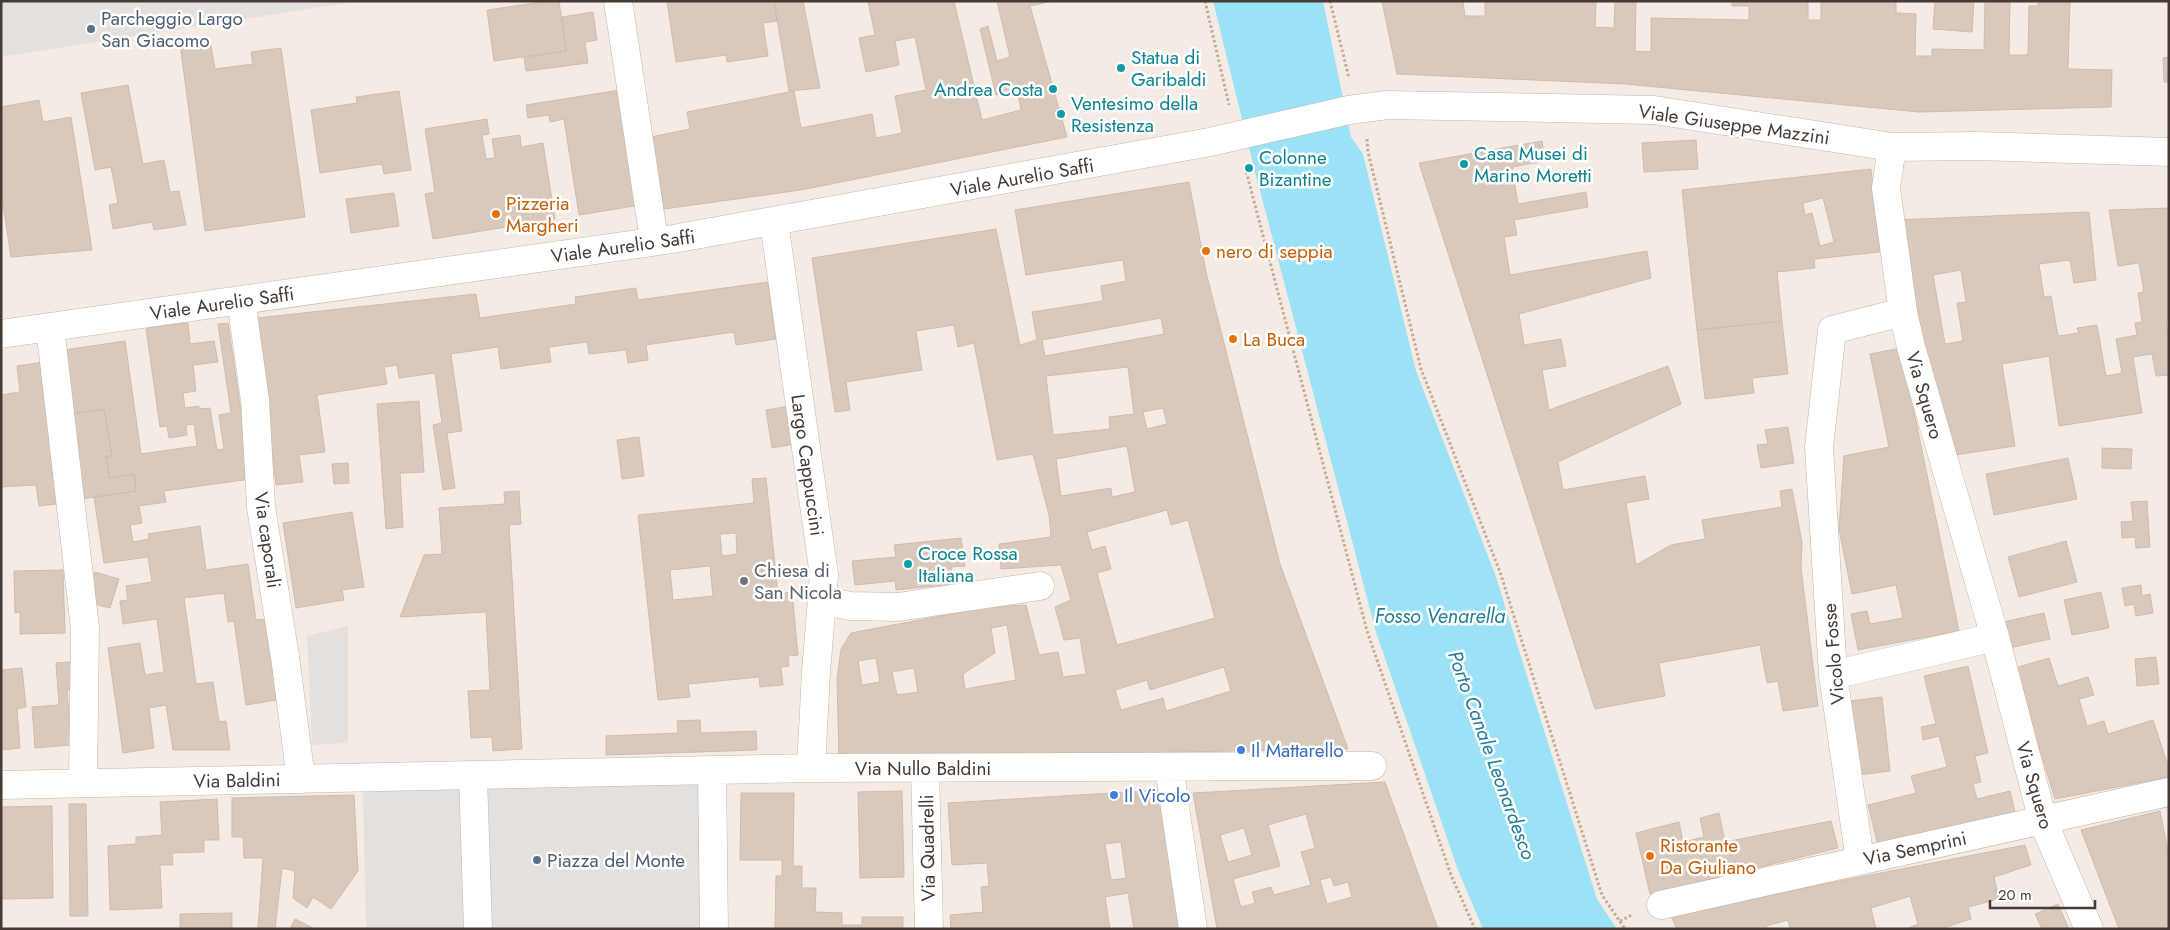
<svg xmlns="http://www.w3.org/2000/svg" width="2170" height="930" font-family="Jost,sans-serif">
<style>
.parking{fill:#e4e0dd}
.water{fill:#9be2f6}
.building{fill:#d9c8bc;stroke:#d1bbac;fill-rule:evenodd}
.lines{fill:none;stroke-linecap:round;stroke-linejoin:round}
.minor-casing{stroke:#c3b5a9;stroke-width:29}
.path{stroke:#c3aa96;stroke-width:3;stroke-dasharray:2.5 2.5;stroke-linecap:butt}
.minor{stroke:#fff;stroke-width:28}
.service-dot{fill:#5c6f8a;stroke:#fff;stroke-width:2}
.culture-dot{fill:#0f9aa8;stroke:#fff;stroke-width:2}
.food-dot{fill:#e8710a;stroke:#fff;stroke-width:2}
.worship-dot{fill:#6b7280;stroke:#fff;stroke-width:2}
.shop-dot{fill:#3f7fe0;stroke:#fff;stroke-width:2}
.labels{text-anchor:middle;stroke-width:5;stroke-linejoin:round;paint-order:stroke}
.service-label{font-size:19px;fill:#4e5e75;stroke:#fff;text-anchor:start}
.culture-label{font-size:19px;fill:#0d838f;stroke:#fff;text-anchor:start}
.street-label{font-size:19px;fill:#463b34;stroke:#fff}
.food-label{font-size:19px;fill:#c56008;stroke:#fff;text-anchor:start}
.worship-label{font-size:19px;fill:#5b616d;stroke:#fff;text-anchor:start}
.shop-label{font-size:19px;fill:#366cbe;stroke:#fff;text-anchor:start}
.water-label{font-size:20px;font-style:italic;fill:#217d98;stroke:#fff}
</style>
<rect width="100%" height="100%" fill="#f4ece4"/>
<path class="parking" d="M1,1H359L1,57Z
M348,626V743L312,745L307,636Z
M712,771L708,929H366L363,792Z"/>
<path class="water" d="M1213,1H1323L1351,137L1363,154L1416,371L1495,574L1597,899L1617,929H1483L1458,870L1376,632L1254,168Z"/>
<path class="building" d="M549,1H559L566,51L494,61L487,10Z
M667,1H774L777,21L763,23L768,56L727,62L726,55L676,62Z
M774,1H803L820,88L789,91Z
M868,1H954L982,120L1021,110L1017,90L996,95L980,29L988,26L997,61L1010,57L997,1H1052L1030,6L1067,137L801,190L664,209L651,137L690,129L687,112L794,91L801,128L872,114L876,138L902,133L895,96L926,90L915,37L895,41L899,65L866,72L859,38L875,35Z
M1382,1H1463L1465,16H1485V1H1596L1595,27L1614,28L1615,1H1636L1635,51L1651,52V18L1749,20V6H1732V1H1808V20H1821V1H1896V13L1916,14L1915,56H1932V49L1984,50L1985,1H2010L2009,55H2028L2029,6H2038V1H2070L2068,69L2112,70L2111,107L1919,112L1625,84L1397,74Z
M1935,1H1974L1972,32L1933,29Z
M593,12L597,40L585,42L588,63L526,71L524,57L566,51L562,17Z
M210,40L215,69L253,64L251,52L281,48L305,217L205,231L180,44Z
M2169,57V82H2164L2163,58Z
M128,85L143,164L164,160L170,192L179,191L186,225L154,230L152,222L113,229L109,205L118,203L111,167L95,170L81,93Z
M620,90L640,205L579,215L564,119L550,122L549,115L528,118L526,105Z
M399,91L411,170L384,174L382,164L320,173L311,110L357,103L356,97Z
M39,100L43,122L71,117L92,250L11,257L1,191V107Z
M487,119L489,134L482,135L486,159L495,158L492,139L520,135L521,147L543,143L555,219L433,239L425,194L435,192L425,129Z
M1696,140L1698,169L1644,172L1642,143Z
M1542,141L1545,161L1512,167L1518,204L1586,192L1588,207L1514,220L1517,235L1504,237L1510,275L1647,251L1651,278L1519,314L1524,345L1561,339L1566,366L1542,370L1549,410L1668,366L1681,404L1558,462L1563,490L1645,476L1649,499L1626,503L1636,565L1671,545L1705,539L1702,520L1782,507L1780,491L1792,489L1802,542L1801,568L1818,706L1783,711L1778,681L1767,683L1760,645L1659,663L1665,696L1595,709L1419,163Z
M1871,169L1880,252L1814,259L1815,268L1777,272L1782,321L1697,330L1682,190ZM1823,198L1834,242L1820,246L1812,213L1805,215L1803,203Z
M1189,182L1206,272L1280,564L1348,749L839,758L837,679L841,649L851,633L988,607L1026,605L1039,655L1058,652L1063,677L1086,674L1080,638L1064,640L1055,607L1071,600L1061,565L1001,569L999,544L1051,537L1049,515L1033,454L997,460L974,343L958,347L954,325L916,331L922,370L846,382L850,410L835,412L812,258L996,229L1020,345L1037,340L1032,312L1103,301L1101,286L1126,281L1123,260L1026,275L1015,210ZM1161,318L1164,334L1045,356L1042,340ZM1128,367L1134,414L1109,417L1110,429L1053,435L1046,376ZM1163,408L1167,424L1147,429L1143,412ZM1127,446L1135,492L1112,497L1111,488L1061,496L1056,459ZM1167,510L1171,525L1188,520L1215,618L1117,645L1097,573L1111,569L1105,546L1092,550L1087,532ZM1007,625L1016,680L965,689L963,674L995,653L991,628ZM876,658L880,682L862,685L858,661ZM1224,667L1231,691L1166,711L1163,698L1121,710L1115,690L1147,680L1150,690ZM914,668L918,692L897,695L892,672Z
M394,193L399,226L351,233L346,199Z
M2169,208V321H2166L2169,341V375L2156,376L2152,354L2133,357L2142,413L2059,426L2049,356L2002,364L2015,446L1948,456L1894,220L2089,212L2096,280L2074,283L2070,260L2039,264L2044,297L2051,296L2058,336L2079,333L2077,328L2097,325L2106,376L2122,373L2116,339L2137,335L2135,323L2142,322L2138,293L2144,292L2139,263L2118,266L2109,210ZM1961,270L1966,302L1957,303L1963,341L1945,344L1933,275Z
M768,282L776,339L736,345L734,332L646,345L648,360L628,363L626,350L589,354L587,342L549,347L551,362L501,369L498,347L451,354L462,431L447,433L455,488L443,490L433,425L442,423L435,373L399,378L397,365L384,367L387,384L317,395L325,452L299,455L303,482L276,485L257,318L476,294L480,318L576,304L575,297L636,288L638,300Z
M1782,321L1788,374L1752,378L1754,393L1705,399L1697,330Z
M188,323L190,344L214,341L218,362L193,365L196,391L183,393L185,408L199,406V409L210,408L217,450L224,449L219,415L231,413L218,324L228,323L251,479L164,491L166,502L139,506L142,523L130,525L133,542L149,539L148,534L200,526L206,570L248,564L256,620L266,619L277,700L246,705L234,621L228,622L224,593L184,598L196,684L213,682L219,722L226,721L230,750H173L166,705L149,708L154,748L123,753L108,648L140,643L145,675L164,672L157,619L123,624L120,601L128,600L126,586L152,582L148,557L104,563L94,497L136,491L134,474L109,478L106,456H112L104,409L73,414L64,350L125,341L141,454L197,446L194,424L186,425L187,435L169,438L167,426L160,427L146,328Z
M1901,348L1959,631L1858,650L1851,614L1867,611L1870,624L1903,618L1896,585L1852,594L1839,529L1844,456L1889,447L1870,354Z
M44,362L65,503L39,506L36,485L1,487V395L20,392L17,366Z
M419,401L424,472L400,473L403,527L386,529L377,404Z
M790,406L795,444L772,448L766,410Z
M104,409L112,456H106L109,478L134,474L136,491L81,499L73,414Z
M1788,427L1794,463L1761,468L1757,445L1768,444L1765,430Z
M639,437L644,476L622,479L617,440Z
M2102,448L2132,449L2131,469L2102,468Z
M2068,458L2077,499L1994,515L1986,474Z
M348,463L349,483L334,484L332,464Z
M766,478L778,594L792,592L798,655L788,656L789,666L781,667L783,685L760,687L759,677L688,684L690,697L658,700L638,515L754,503L752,479ZM736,533L737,554L722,556L720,534ZM710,566L713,596L673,600L670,570Z
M519,491L521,524L509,525L522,749L493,751L492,737L471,738L468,691L490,690L486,612L400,617L424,555L442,554L439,508L505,504L504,492Z
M2147,501L2150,547L2136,548L2135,537L2122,538L2121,522L2133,521L2131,502Z
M352,512L364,587L342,590L344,600L296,608L283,523Z
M961,538L965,566L951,567L953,584L896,590L895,581L855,585L852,561L896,557L894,545Z
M2066,541L2077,582L2019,597L2008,557Z
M63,570L65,633L20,634V612L15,613L14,571Z
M95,572L119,579L110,608L86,602Z
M2141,585L2142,596L2150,594L2153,613L2136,616L2134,604L2125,606L2122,588Z
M2101,592L2109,628L2072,635L2064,600Z
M2044,613L2050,639L2009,648L2003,622Z
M2156,657L2159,684L2137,686L2135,659Z
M2049,658L2058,686L2088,677L2094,695L2079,699L2087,726L2104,721L2108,734L2153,720L2169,769V777L2055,799L2015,668Z
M77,661L80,689L67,690L71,745L35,748L32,707L59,705L56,663Z
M1968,666L1988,753L1975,756L1981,782L1973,784L1977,799L2010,791L2015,812L1878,845L1868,805L1916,793L1911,776L1947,767L1939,736L1923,740L1921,727L1936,724L1924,676Z
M22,668L26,707L17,709L20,748L1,750V670Z
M1882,697L1890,771L1858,775L1849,701Z
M700,720L701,733L756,731L757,750L606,755V736L678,733L677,721Z
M1385,782L1438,929H1217L1193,793ZM1306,814L1315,848L1301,852L1311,885L1274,895L1271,887L1252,892L1255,903L1241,907L1233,879L1280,866L1268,825ZM1244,828L1252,855L1228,862L1220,835ZM1331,877L1334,886L1348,882L1352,897L1327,904L1320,880Z
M1161,790L1182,929H1134L1128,893L1105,897L1110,929H951L950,915L983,912L981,887L989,886L987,863L952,865L948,803ZM1121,842L1126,878L1111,880L1105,844Z
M902,791L904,877L860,878L858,792Z
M741,793H794L793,866H802V888H816L815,912L842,913V925H862V917H903V929H775L776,876H782V860H740Z
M354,795L358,871L331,909L313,897L307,908L293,898L295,871L282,868L275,929H258L263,858H244L243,837H232V798Z
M217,799L219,840H204V852L172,853L173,865H160L162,908L110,910L108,846L136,844V837L162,835L160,802Z
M69,804H86L88,916H70Z
M52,806L53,898L1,899V807Z
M2160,811L2169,856V929H2119L2081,830Z
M1719,813L1725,842L1831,821L1838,848L1650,894L1636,833L1679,822L1683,842L1704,837L1700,818Z
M2025,845L2031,865L1994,877L1999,899L1968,907L1971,919L1940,929H1906L1918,924L1910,896L1871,908L1876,929H1790L1788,920L1766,926L1767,929H1677L1670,914Z
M2058,904L2069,929H2042L2035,914Z
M232,913V929H180V914Z
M295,919L315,929H290Z"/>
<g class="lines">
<g class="minor-casing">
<path id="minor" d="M618,1L652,227
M1892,147L1886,188L1903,312L1911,347L1995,637L2043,821L2089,929
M774,222L824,575L816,672L811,768
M241,300L255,400L261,507L285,657L301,779
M50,327L85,628L83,783
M1,334L673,239L1210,142L1349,110L1387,105L1654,110L1892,147L1977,146L2169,152
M822,601L851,606L898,607L1040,586
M1833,675L1995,637
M1169,767L1193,929
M925,768L929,929
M712,771L714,929
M473,776L478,929
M1,785L811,768L1372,766
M1860,860L1833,675L1819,447L1832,330L1903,312
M1661,905L2169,792"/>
</g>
<path class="path" d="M1205,1L1229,105
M1330,1L1349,78
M1367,139L1368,152L1421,369L1500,572L1602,895L1625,929
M1245,167L1367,631L1451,875L1475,929
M1620,921L1632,915"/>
<use href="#minor" class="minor"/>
</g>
<g class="service-dot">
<circle cx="91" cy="29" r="5"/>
<circle cx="537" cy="860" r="5"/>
</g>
<g class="culture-dot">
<circle cx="1121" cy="68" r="5"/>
<circle cx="1053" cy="89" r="5"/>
<circle cx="1061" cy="114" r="5"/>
<circle cx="1464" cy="164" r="5"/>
<circle cx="1249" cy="168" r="5"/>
<circle cx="908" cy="564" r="5"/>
</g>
<g class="food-dot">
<circle cx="496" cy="214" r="5"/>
<circle cx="1206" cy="251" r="5"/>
<circle cx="1233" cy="339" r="5"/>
<circle cx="1650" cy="856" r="5"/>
</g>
<circle class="worship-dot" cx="744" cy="581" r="5"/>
<g class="shop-dot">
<circle cx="1241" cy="750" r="5"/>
<circle cx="1114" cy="795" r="5"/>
</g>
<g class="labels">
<g class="service-label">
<text x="101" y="25">Parcheggio Largo<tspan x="101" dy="22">San Giacomo</tspan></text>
<text x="547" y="867">Piazza del Monte</text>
</g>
<g class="culture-label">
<text x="1131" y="64">Statua di<tspan x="1131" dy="22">Garibaldi</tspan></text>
<text x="1043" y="96" text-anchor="end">Andrea Costa</text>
<text x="1071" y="110">Ventesimo della<tspan x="1071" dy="22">Resistenza</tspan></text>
<text x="1474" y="160">Casa Musei di<tspan x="1474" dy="22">Marino Moretti</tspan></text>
<text x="1259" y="164">Colonne<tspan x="1259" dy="22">Bizantine</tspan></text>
<text x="918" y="560">Croce Rossa<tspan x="918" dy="22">Italiana</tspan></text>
</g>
<g class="street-label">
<text transform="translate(1734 124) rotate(8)" y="7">Viale Giuseppe Mazzini</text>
<text transform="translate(1022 177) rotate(-10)" y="7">Viale Aurelio Saffi</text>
<text transform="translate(623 246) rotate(-8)" y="7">Viale Aurelio Saffi</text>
<text transform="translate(222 303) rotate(-8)" y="7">Viale Aurelio Saffi</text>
<text transform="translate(1925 395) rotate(74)" y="7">Via Squero</text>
<text transform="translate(808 465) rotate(82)" y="7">Largo Cappuccini</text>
<text transform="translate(268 540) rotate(82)" y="7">Via caporali</text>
<text transform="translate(1833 654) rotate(-95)" y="7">Vicolo Fosse</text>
<text x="923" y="775">Via Nullo Baldini</text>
<text transform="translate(237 780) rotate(-1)" y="7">Via Baldini</text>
<text transform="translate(2035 785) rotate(74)" y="7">Via Squero</text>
<text transform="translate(927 848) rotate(-91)" y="7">Via Quadrelli</text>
<text transform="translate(1915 848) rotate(-12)" y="7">Via Semprini</text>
</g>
<g class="food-label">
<text x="506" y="210">Pizzeria<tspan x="506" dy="22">Margheri</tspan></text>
<text x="1216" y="258">nero di seppia</text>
<text x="1243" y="346">La Buca</text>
<text x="1660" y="852">Ristorante<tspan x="1660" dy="22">Da Giuliano</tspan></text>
</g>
<g class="worship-label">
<text x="754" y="577">Chiesa di<tspan x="754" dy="22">San Nicola</tspan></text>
</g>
<g class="shop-label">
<text x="1251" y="757">Il Mattarello</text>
<text x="1124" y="802">Il Vicolo</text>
</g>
<g class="water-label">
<text x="1440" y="623">Fosso Venarella</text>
<text transform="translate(1492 755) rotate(70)" y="7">Porto Canale Leonardesco</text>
</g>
</g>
<rect width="2170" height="930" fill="none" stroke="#463b34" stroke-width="5"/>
<path d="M1990 900v8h105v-8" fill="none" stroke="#463b34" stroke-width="2.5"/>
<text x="1998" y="900" font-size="15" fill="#463b34" stroke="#ffffff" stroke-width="4" paint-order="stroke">20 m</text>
</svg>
